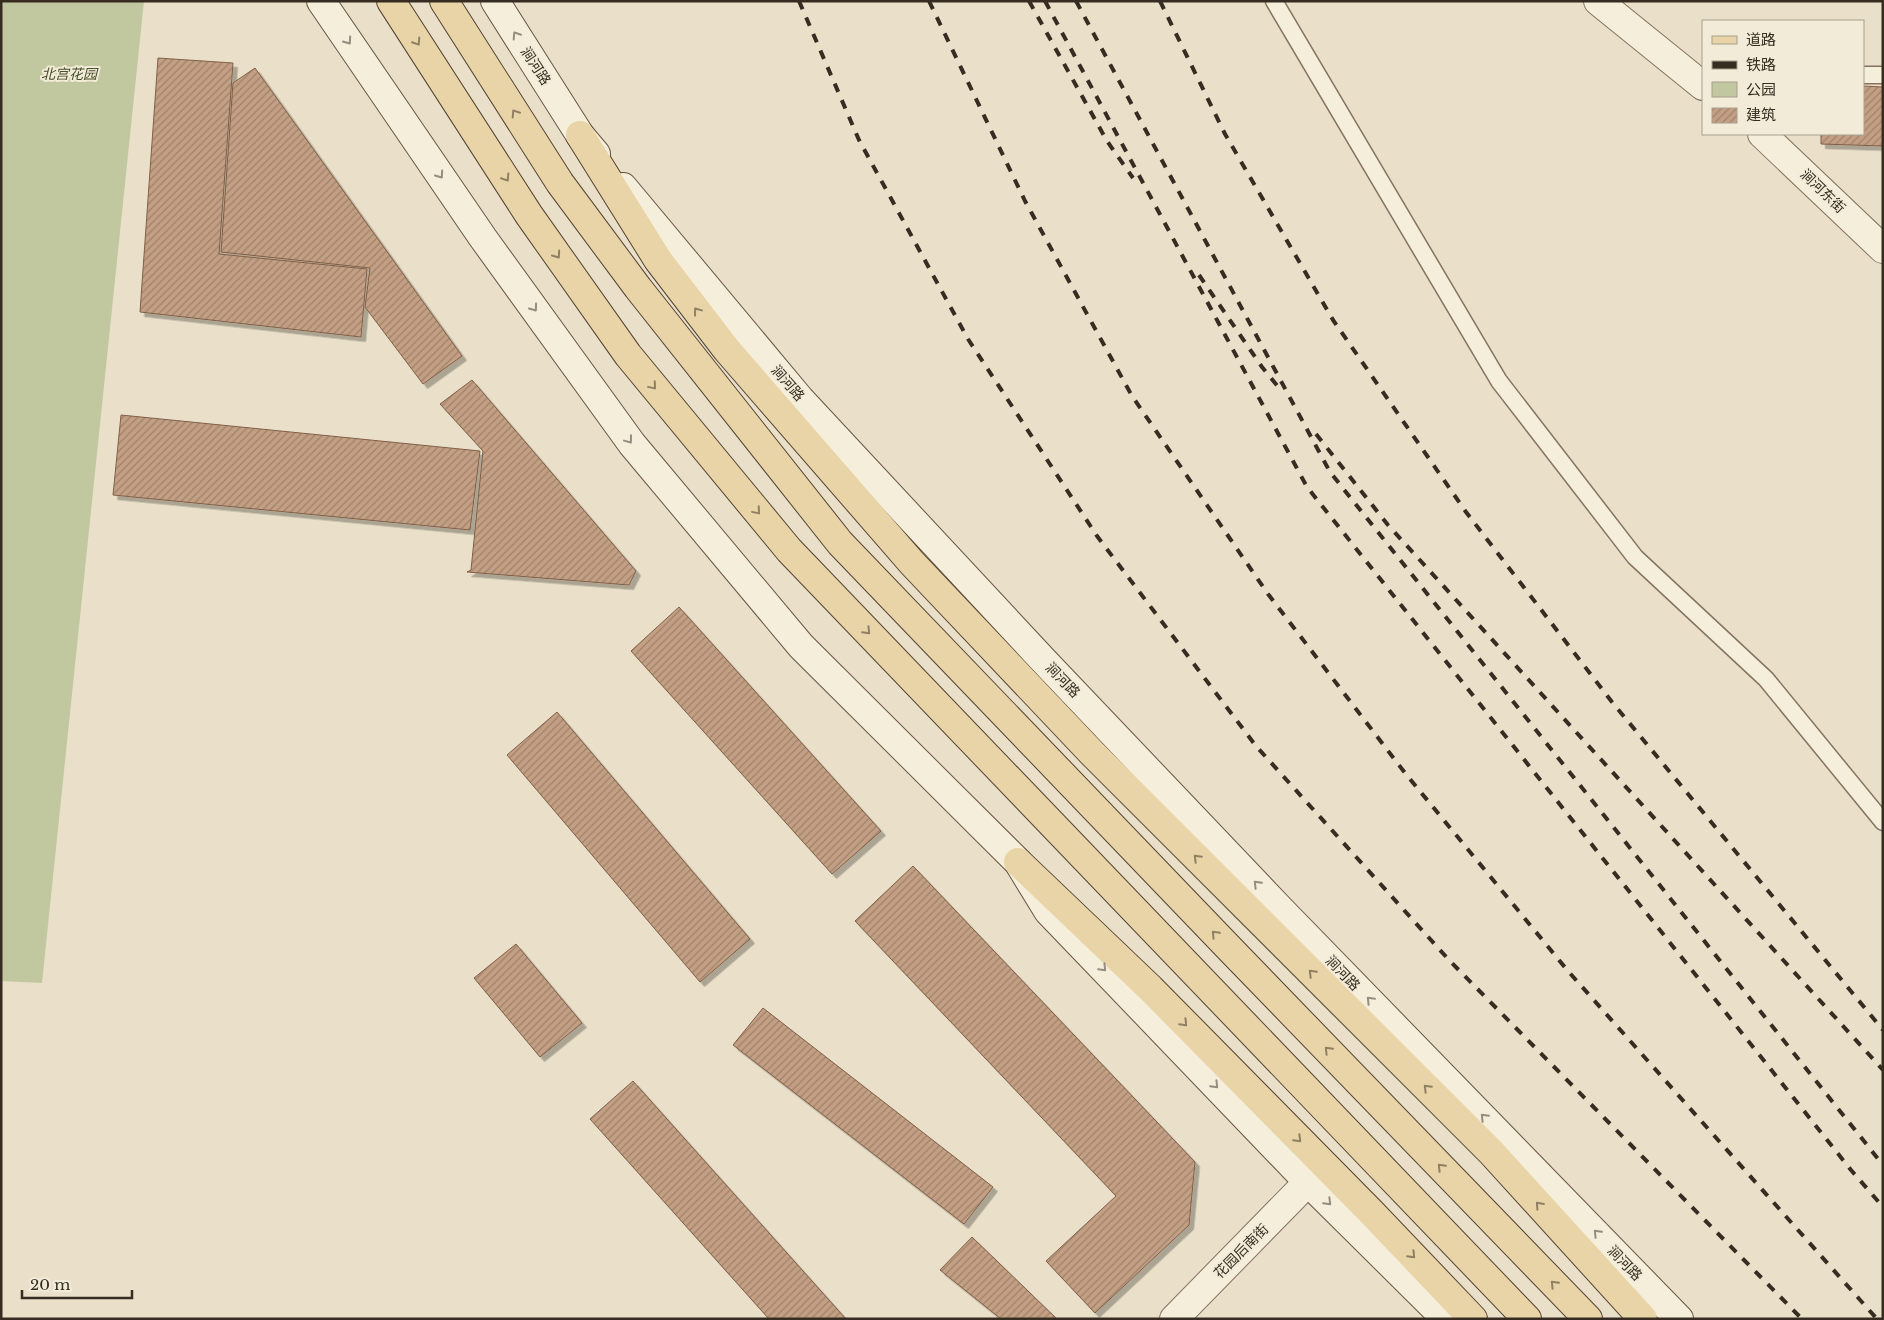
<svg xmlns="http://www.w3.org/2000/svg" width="1884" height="1320" font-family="'Libre Baskerville','Noto Sans SC',serif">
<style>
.green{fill:#c1c79e}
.building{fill:url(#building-hatch);stroke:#805f48;filter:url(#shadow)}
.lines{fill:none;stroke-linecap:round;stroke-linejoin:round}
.service-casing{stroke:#847360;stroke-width:19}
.minor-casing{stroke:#847360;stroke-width:30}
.secondary-casing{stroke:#665543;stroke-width:30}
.primary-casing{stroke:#524233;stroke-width:30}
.service{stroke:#f5eedb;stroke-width:16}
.minor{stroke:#f5eedb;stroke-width:28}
.secondary{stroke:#f5eedb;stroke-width:28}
.primary{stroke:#e8d4a6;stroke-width:28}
.rail{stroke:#362c21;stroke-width:4;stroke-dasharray:9 9;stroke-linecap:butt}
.oneway{stroke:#968d7e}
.oneway2{stroke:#8f8064}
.labels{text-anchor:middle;stroke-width:4;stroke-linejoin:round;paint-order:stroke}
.street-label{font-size:14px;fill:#362c21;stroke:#f2ebd8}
.park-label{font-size:14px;font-style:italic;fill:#46502a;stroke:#f2ebd8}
</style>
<defs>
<pattern id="building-hatch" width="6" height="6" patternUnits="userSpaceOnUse" patternTransform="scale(1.25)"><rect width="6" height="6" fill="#c39f83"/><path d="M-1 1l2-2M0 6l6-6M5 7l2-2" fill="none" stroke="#9f826b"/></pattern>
<filter id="shadow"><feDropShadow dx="4.5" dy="4.5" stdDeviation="0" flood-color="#0004"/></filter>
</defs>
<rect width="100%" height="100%" fill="#eae0c9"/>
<path class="green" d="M1,1H144L42,983L1,981Z"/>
<path class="building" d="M158,58L233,63L219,254L367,269L361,337L140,312Z
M255,68L462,356L423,384L365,307L370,268L221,252L233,83Z
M1863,86L1883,87V146L1821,144V134H1863Z
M472,380L636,571L629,585L467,572L471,570L483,451L440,404Z
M121,415L480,451L470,530L113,495Z
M679,607L881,831L832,874L631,651Z
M557,712L750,939L700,982L507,755Z
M913,866L1195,1162L1189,1225L1095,1313L1046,1261L1116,1196L855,921Z
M516,944L582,1023L540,1057L474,978Z
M763,1008L993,1187L964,1224L733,1045Z
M633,1081L846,1319H769L590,1119Z
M972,1237L1057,1319H1001L940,1270Z"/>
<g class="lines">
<g class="service-casing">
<path id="service" d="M1274,1L1499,381L1635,557L1766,679L1883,822
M1863,75H1883"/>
</g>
<g class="minor-casing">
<path id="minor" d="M1598,1L1703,86
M1762,134L1883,249
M1174,1319L1308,1182"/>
</g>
<g class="secondary-casing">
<path id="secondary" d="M321,1L483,238L632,444L801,646L1018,862L1048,911L1308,1182L1446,1319
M495,1L580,135L596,154
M623,187L800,399L1044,661L1280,909L1679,1319"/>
</g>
<g class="primary-casing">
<path id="primary" d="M391,1L529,215L628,355L789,550L1527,1319
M444,1L560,183L638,288L840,543L1229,948L1588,1319
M580,135L658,260L727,350L912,563L1092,753L1491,1152L1643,1319
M1018,862L1150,988L1372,1213L1473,1319"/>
</g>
<use href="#service" class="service"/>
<use href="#minor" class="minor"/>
<use href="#secondary" class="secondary"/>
<use href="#primary" class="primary"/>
<path class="rail" d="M799,1L859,140L968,339L1097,536L1256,746L1449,960L1802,1319
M929,1L1025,201L1132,396L1268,594L1405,773L1568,971L1877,1319
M1029,1L1107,141L1133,178
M1045,1L1307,487L1851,1170L1883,1207
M1076,1L1330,472L1883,1165
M1160,1L1225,134L1333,320L1466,512L1612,702L1883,1030
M1199,275L1262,367L1280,389
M1316,434L1388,525L1883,1070"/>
</g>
<defs><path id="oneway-chevron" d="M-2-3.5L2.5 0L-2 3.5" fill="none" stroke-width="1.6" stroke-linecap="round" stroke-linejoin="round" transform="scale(1.25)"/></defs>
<g class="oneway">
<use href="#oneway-chevron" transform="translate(516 35) rotate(-123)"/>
<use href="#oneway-chevron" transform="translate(348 41) rotate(55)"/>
<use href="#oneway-chevron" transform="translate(440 175) rotate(55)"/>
<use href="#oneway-chevron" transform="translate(534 308) rotate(54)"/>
<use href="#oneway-chevron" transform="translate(629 440) rotate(53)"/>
<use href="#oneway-chevron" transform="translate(1257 884) rotate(-134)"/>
<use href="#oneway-chevron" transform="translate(1103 968) rotate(46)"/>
<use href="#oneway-chevron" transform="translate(1370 1000) rotate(-134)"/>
<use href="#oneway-chevron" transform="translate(1215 1085) rotate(46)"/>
<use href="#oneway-chevron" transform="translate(1484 1117) rotate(-134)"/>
<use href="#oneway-chevron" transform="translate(1328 1202) rotate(45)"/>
<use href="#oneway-chevron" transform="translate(1597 1233) rotate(-134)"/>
</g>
<g class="oneway2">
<use href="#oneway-chevron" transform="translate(417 42) rotate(57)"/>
<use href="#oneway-chevron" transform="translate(515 113) rotate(-123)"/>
<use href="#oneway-chevron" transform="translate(506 178) rotate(57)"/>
<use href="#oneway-chevron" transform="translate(557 255) rotate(55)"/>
<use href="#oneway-chevron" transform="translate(697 311) rotate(-127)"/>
<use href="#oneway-chevron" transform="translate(653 386) rotate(50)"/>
<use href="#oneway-chevron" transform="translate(757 511) rotate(50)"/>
<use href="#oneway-chevron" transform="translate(867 631) rotate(46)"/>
<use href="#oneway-chevron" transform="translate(1197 858) rotate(-135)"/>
<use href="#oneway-chevron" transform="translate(1215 934) rotate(-134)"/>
<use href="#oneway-chevron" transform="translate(1312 973) rotate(-135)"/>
<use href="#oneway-chevron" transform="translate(1184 1023) rotate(46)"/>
<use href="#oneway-chevron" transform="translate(1328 1050) rotate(-134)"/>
<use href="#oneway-chevron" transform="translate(1427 1088) rotate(-135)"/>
<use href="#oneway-chevron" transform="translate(1298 1139) rotate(45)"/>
<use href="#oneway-chevron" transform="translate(1441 1167) rotate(-134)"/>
<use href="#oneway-chevron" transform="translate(1539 1205) rotate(-132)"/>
<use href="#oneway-chevron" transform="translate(1412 1255) rotate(46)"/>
<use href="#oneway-chevron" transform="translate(1554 1284) rotate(-134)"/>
</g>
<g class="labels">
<g class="street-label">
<text transform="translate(536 66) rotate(57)" y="5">涧河路</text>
<text transform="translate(1823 191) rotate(44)" y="5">涧河东街</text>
<text transform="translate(788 383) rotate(49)" y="5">涧河路</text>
<text transform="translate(1063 680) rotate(46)" y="5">涧河路</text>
<text transform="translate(1343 973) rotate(46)" y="5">涧河路</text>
<text transform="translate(1241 1251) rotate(-45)" y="5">花园后南街</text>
<text transform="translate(1625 1263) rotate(46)" y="5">涧河路</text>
</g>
<g class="park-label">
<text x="69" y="79">北宫花园</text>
</g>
</g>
<rect width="1884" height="1320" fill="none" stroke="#362c21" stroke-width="5"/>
<rect x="1702" y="20" width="162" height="115" fill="#f2ebd8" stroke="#a79f8f"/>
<rect x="1712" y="36" width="25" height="8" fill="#e8d4a6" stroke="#a79f8f"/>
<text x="1746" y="45" font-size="15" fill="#362c21">道路</text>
<rect x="1712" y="61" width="25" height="8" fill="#362c21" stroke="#a79f8f"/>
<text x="1746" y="70" font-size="15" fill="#362c21">铁路</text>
<rect x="1712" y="82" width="25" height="15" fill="#c1c79e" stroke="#a79f8f"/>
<text x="1746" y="95" font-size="15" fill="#362c21">公园</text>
<rect x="1712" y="108" width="25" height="15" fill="url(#building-hatch)" stroke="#a79f8f"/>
<text x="1746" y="120" font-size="15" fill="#362c21">建筑</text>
<path d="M22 1290v8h110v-8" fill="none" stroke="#362c21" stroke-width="2.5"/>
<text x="30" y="1290" font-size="15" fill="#362c21" stroke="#f2ebd8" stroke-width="4" paint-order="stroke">20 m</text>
</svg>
